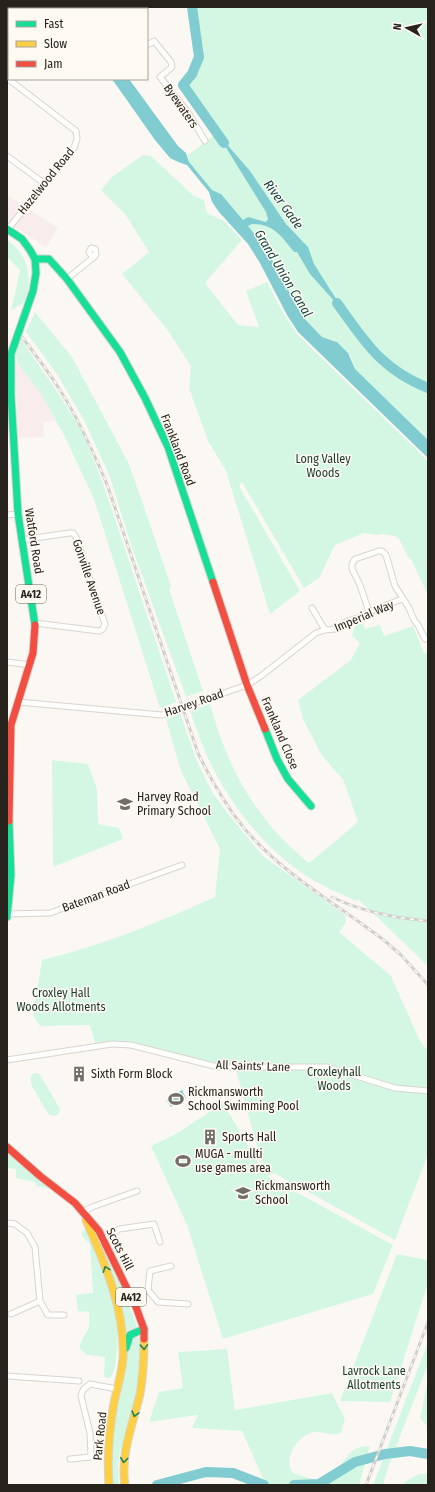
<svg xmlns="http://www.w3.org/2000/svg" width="435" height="1492" font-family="'Fira Sans Condensed',sans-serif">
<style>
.commercial{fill:#f9ecec}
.green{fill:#d4f7e4}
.water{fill:#80ccd1}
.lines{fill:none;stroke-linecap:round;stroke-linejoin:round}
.river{stroke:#80ccd1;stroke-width:10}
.street-casing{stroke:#d8d4cf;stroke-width:7}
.fast-casing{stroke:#d8d4cf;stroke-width:9}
.slow-casing{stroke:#d8d4cf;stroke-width:9}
.jam-casing{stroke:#d8d4cf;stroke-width:9}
.street{stroke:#fefefd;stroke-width:5}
.fast{stroke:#16e098;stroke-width:7}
.slow{stroke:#ffcf43;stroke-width:7}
.jam{stroke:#f24e42;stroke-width:7}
.rail-casing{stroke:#d0cfce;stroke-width:3}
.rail{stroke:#fef9f1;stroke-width:1.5;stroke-dasharray:4.5;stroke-linecap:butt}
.street-bridge-casing{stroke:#d8d4cf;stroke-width:7;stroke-linecap:butt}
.street-bridge{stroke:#fefefd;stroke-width:5}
.oneway{stroke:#1e815a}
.labels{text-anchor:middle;stroke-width:3;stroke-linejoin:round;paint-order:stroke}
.shield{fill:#fef9f1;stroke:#68625b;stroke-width:1}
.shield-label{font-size:11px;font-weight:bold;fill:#27221b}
.street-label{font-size:12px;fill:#27221b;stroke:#fef9f1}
.park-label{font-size:12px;fill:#163c2c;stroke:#fef9f1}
.poi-label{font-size:12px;fill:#27221b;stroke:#fef9f1;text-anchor:start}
.water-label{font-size:13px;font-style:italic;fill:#134448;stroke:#fef9f1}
</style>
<rect width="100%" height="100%" fill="#fbf8f4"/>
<path class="commercial" d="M7,195L58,228L46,247L7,222Z
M15,362L20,365L41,394L56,421L43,422L44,437L18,438Z"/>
<path class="green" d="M192,7H428V440L355,369L350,355L334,340L322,337L301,314L278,271L260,241L224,198L217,192L212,190L189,162L188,155L217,133L183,85L192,74L199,57Z
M143,155L151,156L194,196L204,200L207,213L224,221L242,240L205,283L238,325L259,327L246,291L267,282L282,311L297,334L428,461V595L411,559L408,557L399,539L395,536L382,534L377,535L364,533L335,545L319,578L304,588L242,482L239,486L300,591L270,614L226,471L208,441L189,388L191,366L166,328L122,274L149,252L125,214L101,190L112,177Z
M7,240C15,244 23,255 26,264C30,275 31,298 20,306L19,305L11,311L20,270L7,257Z
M35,312L72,357L128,462L141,498L171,586L169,589L203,691L186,697L131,545L110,477L85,422L57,374L26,332Z
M21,339C41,369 63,398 80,429C90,449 98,471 106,492L176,702L160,708L94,499L64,435L41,394L17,362L16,354L17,347Z
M363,623L365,629L380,625L384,636L413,626L424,653L428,652V966L358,899L356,901C342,894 328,889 315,881C267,854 226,801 205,751C199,738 195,724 190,711L210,704C215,720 219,736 226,751C243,794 272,834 309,863L358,822L343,779L335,771L321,754L303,719L298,700L351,660L360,643L352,636L355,626Z
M180,713L196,759L212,792L229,815L263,856L345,915L346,922L339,932L391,976L420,1041L428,1051V1154L395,1240L274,1173L267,1176L393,1245L373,1294L223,1339L187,1225L151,1146L176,1134L223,1103L265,1174L249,1117L236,1070V1065C202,1064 172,1050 139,1044C124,1041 110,1041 95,1043L90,1025L40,1026L33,1016L42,960C101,946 159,922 215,897L220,849L181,771L166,719Z
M52,760L88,764L97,789L98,824L119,828L123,839L53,867Z
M34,1073H39L60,1109L58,1115L53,1116L48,1114L32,1086L30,1077Z
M7,1151L51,1189L36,1186L35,1182L16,1178V1169L7,1168Z
M87,1230C105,1269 123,1315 116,1358C115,1365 115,1373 110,1378L104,1377L105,1357L87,1355L80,1349C79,1339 87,1335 89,1326C90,1322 89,1317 89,1312L78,1311L76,1295L93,1293L90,1244L81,1235H82V1231Z
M101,1243L117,1274L137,1326L135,1329L125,1336Z
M397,1254L428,1260V1283L390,1402L340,1401Z
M137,1336L141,1340L139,1383L132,1415L120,1451L118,1465L119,1485H111L110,1475L115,1415L129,1339Z
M428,1342V1364L389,1465L383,1485H373Z
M227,1349L235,1410L332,1393L345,1419L341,1433C330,1438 319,1428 308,1434C295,1440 283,1461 293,1473L315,1480C322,1478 330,1475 335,1470C350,1458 347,1446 370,1446L359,1485H266L242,1431L192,1428L198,1415L149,1422L159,1392L183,1388L178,1352Z
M428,1380V1427L420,1418Z
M419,1474H428V1485H403L405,1482Z"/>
<path class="water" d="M112,79H129L178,146L186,153L189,162L212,190L221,194L243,220L248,217L266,222L268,219L266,212L217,133L250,171L286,224L308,247L314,264L345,313L310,274L297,252H294C281,236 274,224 252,224L248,226L260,241L272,260L295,303L305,319L322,337L337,342L348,353L355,369L428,440V458L298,332L287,315L260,263L248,244L219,212L212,202L209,192L187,165L178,162L170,158L155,140Z
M182,1090L186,1098L171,1107L166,1100Z"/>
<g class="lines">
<path class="river" d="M192,7L199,57L192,74L183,85L224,143
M337,303C365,342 381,369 428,388
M157,1485L206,1472L233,1473L264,1485
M294,1485L319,1484L355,1462L385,1454L410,1451L428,1454"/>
<g class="street-casing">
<path id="street" d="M116,7L117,9
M147,45L154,41L171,62L172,67L160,77L189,114L205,141
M7,78L76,131L77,139L74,148L8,229
M7,156L45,184
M67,279L95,256L96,254L95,249L91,248L89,252L93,258
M7,515L18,514
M21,540L69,533H73L76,537L105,624L103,629L99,631L35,623
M369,612L360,585L352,569V564L355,559L379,551H382L386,555L395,586L409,608L414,620L418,625L425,639
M325,630L336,629L347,621L361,617L369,612L402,599
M7,662L30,665
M18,702L162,715L176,711
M195,703L247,685L261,676L316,633L325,630L312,608
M7,914L50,913L182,865
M7,1060L112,1044L131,1045L218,1067H327L395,1088L428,1091
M83,1212L92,1207L137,1191
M7,1223L15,1224L27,1233L35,1247L40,1301L48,1315H64
M102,1241L119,1229L154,1224L160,1242
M148,1290L150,1271L171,1266
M131,1297L148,1290L158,1302L188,1304
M11,1314L40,1301
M7,1376L79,1381
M70,1459L91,1457L90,1433L81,1396L83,1390L90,1384L117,1389"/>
</g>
<g class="fast-casing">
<path id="fast" d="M7,229L22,239L30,250L35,259L36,273L33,291L11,354V395L18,514L35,625
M35,259H49L67,279L120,352L145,398L168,447L213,582
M265,729L277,759L288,779L311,806
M7,917L11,875L9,821
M126,1348L130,1335L144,1329"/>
</g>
<g class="slow-casing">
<path id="slow" d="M86,1220C105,1264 125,1309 123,1358C122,1373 117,1388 114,1403C109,1430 107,1457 109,1485
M125,1485C120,1454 133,1424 140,1394C143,1377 144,1357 144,1339"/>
</g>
<g class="jam-casing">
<path id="jam" d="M213,582L247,685L265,729
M9,821L11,725L33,653L35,625
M7,1147L40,1176L75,1203L99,1231L136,1307L144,1329V1339"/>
</g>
<use href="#street" class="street"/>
<use href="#fast" class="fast"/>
<use href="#slow" class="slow"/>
<use href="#jam" class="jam"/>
<g class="rail-casing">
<path id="rail" d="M22,337C35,354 48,371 60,390C79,420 94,453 108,487L198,753C211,780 225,805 244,828C283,875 339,905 386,942L401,955L428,985
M332,897C362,912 395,918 428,921
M366,1485L428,1322"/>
</g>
<use href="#rail" class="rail"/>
<g class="street-bridge-casing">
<path id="street-bridge" d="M176,711L195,703"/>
</g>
<use href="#street-bridge" class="street-bridge"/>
</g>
<defs><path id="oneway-chevron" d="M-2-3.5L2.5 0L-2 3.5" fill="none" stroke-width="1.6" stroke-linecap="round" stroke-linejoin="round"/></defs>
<g class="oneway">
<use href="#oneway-chevron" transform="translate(106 1269) rotate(-110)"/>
<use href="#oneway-chevron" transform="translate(144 1347) rotate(88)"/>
<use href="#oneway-chevron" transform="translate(135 1414) rotate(105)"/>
<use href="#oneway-chevron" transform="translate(124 1460) rotate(97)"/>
</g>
<defs>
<g id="school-bare" transform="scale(1.2)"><path d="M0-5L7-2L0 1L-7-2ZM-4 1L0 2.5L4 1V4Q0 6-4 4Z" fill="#716d67" stroke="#fef9f1" stroke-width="2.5" paint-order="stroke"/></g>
<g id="building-bare" transform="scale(1.2)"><path d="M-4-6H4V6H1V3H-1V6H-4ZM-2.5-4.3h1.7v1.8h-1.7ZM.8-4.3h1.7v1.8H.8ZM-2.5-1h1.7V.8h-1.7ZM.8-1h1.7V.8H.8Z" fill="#716d67" stroke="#fef9f1" stroke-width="2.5" paint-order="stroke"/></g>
<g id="stadium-bare" transform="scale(1.2)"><path d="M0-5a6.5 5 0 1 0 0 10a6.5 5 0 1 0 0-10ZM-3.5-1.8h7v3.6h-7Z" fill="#716d67" stroke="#fef9f1" stroke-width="2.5" paint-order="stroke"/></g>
</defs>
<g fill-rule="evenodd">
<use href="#school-bare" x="125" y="804"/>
<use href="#building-bare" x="79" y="1074"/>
<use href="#stadium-bare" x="176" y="1099"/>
<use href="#building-bare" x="210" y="1137"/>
<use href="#stadium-bare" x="183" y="1161"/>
<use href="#school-bare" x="243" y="1193"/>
</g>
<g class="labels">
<g class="shield">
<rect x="16" y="585" width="30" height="18" rx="3"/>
<rect x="116" y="1288" width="30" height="18" rx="3"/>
</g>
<g class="shield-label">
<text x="31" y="598">A412</text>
<text x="131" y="1301">A412</text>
</g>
<g class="street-label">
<text transform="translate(181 106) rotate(55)" y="4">Byewaters</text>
<text transform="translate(46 181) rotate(-51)" y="4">Hazelwood Road</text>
<text transform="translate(178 450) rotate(69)" y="4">Frankland Road</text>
<text transform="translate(34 541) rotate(81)" y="4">Watford Road</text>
<text transform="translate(89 577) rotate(71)" y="4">Gonville Avenue</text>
<text transform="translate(364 616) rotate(-23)" y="4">Imperial Way</text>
<text transform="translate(194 703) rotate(-19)" y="4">Harvey Road</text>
<text transform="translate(280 733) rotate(67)" y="4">Frankland Close</text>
<text transform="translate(96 896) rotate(-20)" y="4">Bateman Road</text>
<text transform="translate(253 1066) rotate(2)" y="4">All Saints' Lane</text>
<text transform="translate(120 1249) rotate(63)" y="4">Scots Hill</text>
<text transform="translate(100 1436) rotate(-84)" y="4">Park Road</text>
</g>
<g class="park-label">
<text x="323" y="463">Long Valley<tspan x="323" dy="14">Woods</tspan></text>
<text x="61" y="997">Croxley Hall<tspan x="61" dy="14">Woods Allotments</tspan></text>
<text x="334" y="1076">Croxleyhall<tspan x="334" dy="14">Woods</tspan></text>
<text x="374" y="1375">Lavrock Lane<tspan x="374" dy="14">Allotments</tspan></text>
</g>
<g class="poi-label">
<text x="137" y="801">Harvey Road<tspan x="137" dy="14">Primary School</tspan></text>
<text x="91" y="1078">Sixth Form Block</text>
<text x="188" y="1096">Rickmansworth<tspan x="188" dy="14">School Swimming Pool</tspan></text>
<text x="222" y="1141">Sports Hall</text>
<text x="195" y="1158">MUGA - mullti<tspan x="195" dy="14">use games area</tspan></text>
<text x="255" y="1190">Rickmansworth<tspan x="255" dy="14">School</tspan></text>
</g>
<g class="water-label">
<text transform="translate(284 204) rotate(54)" y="5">River Gade</text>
<text transform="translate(284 273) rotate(59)" y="5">Grand Union Canal</text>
</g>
</g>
<rect width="435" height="1492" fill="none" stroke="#27221b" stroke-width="16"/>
<rect x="8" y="8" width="140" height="72" fill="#fef9f1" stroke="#a8a39b"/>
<rect x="16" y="21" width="20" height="6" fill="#16e098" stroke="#a8a39b"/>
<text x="44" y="28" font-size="12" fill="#27221b">Fast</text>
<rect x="16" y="41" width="20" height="6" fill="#ffcf43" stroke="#a8a39b"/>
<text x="44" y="48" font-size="12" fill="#27221b">Slow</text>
<rect x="16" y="61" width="20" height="6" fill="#f24e42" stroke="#a8a39b"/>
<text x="44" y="68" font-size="12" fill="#27221b">Jam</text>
<g transform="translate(407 28) rotate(278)" stroke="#fef9f1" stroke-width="3" paint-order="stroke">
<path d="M0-3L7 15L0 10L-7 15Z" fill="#27221b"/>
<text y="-6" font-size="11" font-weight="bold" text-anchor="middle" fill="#27221b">N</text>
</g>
</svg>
